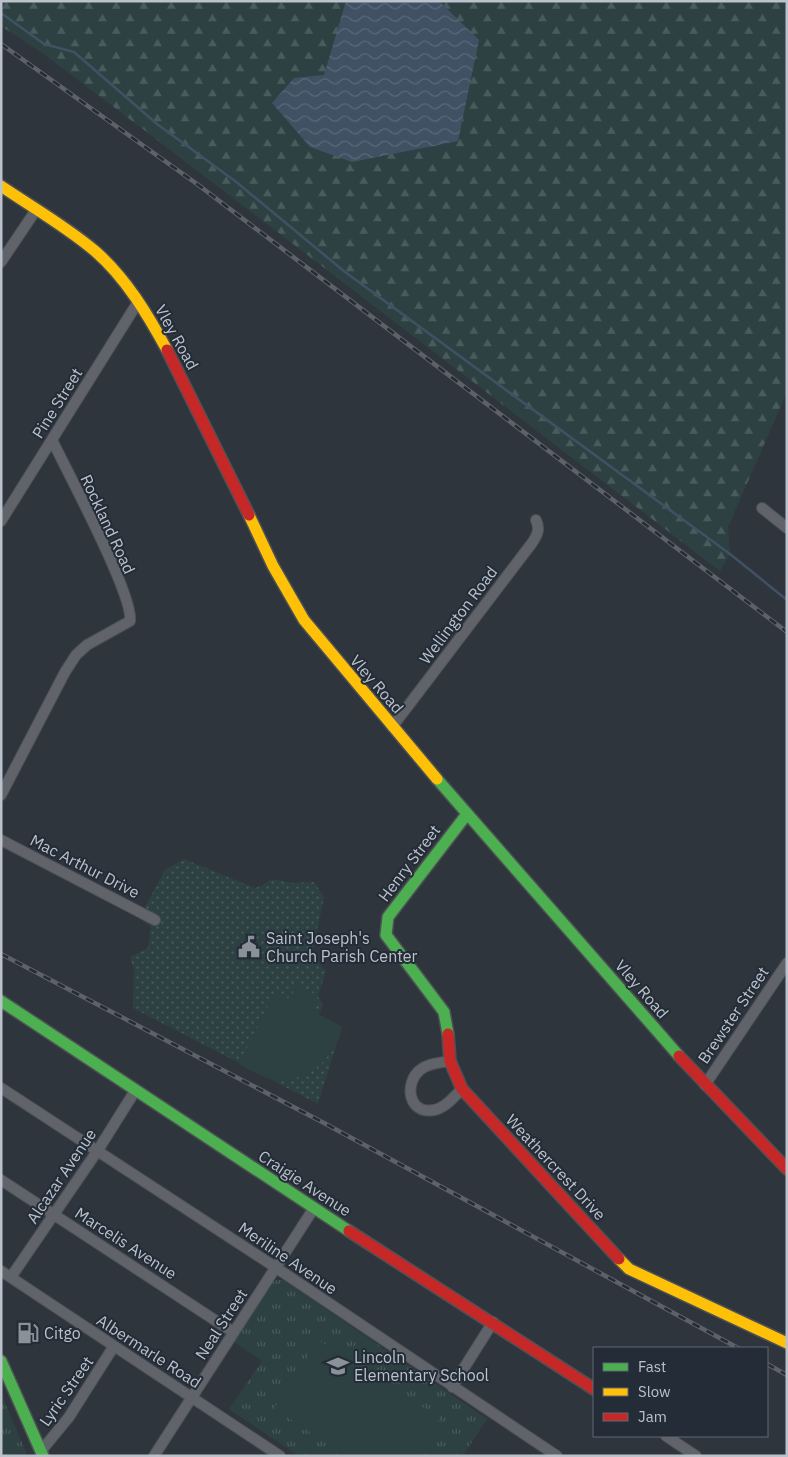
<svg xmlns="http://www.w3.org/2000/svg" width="788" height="1457" font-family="'IBM Plex Sans',sans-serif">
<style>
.grass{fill:url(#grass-tufts)}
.forest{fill:url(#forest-firs)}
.park{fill:url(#park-dots)}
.garden{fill:#2d4142}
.water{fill:url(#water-waves)}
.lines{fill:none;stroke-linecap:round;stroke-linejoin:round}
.stream{stroke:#405164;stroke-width:2.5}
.street-casing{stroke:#4d5156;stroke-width:12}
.fast-casing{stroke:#4d5156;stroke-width:14}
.slow-casing{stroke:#4d5156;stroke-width:14}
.jam-casing{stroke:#4d5156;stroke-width:14}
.street{stroke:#60646a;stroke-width:10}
.fast{stroke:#4caf50;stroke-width:11}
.slow{stroke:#ffc107;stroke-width:11}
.jam{stroke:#c62828;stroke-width:11}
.rail-casing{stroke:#5e6268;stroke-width:4.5}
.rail{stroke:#232c37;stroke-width:2.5;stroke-dasharray:8;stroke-linecap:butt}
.labels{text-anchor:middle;stroke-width:4;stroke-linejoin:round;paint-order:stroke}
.street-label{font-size:16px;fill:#bbc2cb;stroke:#232c37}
.poi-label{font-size:16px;fill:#bbc2cb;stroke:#232c37;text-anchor:start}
</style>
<defs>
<pattern id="grass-tufts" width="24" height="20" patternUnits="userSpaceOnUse" patternTransform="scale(1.25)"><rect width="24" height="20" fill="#2d4142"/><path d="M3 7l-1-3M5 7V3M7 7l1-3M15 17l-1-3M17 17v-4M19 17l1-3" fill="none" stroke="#4a5b5c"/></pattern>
<pattern id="forest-firs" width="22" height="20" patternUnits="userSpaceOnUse" patternTransform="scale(1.25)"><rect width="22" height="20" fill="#2d4142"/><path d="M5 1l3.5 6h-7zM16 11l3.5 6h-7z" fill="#4a5b5c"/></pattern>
<pattern id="park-dots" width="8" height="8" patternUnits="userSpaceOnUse" patternTransform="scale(1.25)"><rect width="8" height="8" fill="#2d4142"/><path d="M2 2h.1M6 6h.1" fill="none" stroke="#4a5b5c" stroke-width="1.8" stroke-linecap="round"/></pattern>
<pattern id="water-waves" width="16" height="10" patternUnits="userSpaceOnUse" patternTransform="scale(1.25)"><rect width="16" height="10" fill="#405164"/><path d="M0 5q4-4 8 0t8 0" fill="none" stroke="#5a6879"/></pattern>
</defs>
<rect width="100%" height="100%" fill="#2f353c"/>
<path class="grass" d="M277,1280H283L487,1419L464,1454L467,1456H299L229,1409L262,1361L233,1341L273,1282Z
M1,1394L27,1454L1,1456Z"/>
<path class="forest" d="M1,1H787V392L728,527L730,554L720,571L152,136L41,52L1,26Z"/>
<path class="park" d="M184,859L255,888L263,885L271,879L292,883L314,882L324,897L312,955L326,971L318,996L323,1005L319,1015L342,1027L318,1104L133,1008L134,970L130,957L148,948L151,927L139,918L165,870Z"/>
<path class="garden" d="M297,984L318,996L311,1010L342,1027C333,1056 315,1078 283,1080C268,1081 251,1071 239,1064L274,994L278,993L303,1006L290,998Z
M318,1340L440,1418L416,1456H348L274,1409Z"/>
<path class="water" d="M346,1H439L479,40L458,141L352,162L310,147L272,103L294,78L324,75Z"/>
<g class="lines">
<path class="stream" d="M1,13L44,44L74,52L157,124L235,181L345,272L730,554L787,600"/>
<g class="street-casing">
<path id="street" d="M1,262L36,210
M762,508L787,528
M1,521L138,302
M392,727L532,543C538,534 540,529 536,520
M1,795L65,672L76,655L87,645L130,621C134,596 67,471 52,440
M1,840L155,920
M450,1061C439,1063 428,1063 420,1070C404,1083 408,1115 434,1110C445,1108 454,1097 462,1089
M705,1085L787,963
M1,1088L269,1263L557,1456
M1,1180L233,1332
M1,1271L280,1456
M11,1277L98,1150L135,1091
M452,1387L493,1322
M666,1436L696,1456
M41,1451L69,1417L114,1346
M154,1456L314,1208"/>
</g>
<g class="fast-casing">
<path id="fast" d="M437,779L679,1056
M1,1001L349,1231
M448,1034L444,1012L386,935L388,917L467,814
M1,1361L43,1456"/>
</g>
<g class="slow-casing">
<path id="slow" d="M1,186C32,207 67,227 95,251C126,278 148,315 167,350
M249,515L273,566L304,620L437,779
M619,1259L629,1269L787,1343"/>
</g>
<g class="jam-casing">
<path id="jam" d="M167,350L249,515
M448,1034L450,1061L462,1089L619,1259
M679,1056L787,1169
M349,1231L594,1389"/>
</g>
<use href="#street" class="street"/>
<use href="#fast" class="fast"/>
<use href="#slow" class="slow"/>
<use href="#jam" class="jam"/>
<g class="rail-casing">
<path id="rail" d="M1,44L197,184L787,632
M1,954L324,1123L738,1348
M767,1364L787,1375"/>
</g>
<use href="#rail" class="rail"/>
</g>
<defs>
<g id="civic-bare" transform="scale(1.725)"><path d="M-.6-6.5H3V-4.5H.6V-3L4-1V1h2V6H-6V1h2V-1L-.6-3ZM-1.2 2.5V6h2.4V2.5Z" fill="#8a9199" stroke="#232c37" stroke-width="2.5" paint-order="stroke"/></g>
<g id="fuel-bare" transform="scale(1.725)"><path d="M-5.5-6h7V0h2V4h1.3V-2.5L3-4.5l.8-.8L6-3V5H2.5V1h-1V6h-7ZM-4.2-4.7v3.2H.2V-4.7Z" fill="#8a9199" stroke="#232c37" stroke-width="2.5" paint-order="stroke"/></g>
<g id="school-bare" transform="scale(1.725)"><path d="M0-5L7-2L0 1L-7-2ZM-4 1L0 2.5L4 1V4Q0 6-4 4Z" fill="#8a9199" stroke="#232c37" stroke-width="2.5" paint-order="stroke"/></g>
</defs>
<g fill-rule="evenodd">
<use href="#civic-bare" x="249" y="947"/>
<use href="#fuel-bare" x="28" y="1333"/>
<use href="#school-bare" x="338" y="1366"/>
</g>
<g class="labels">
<g class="street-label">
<text transform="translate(177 337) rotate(61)" y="6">Vley Road</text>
<text transform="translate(57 403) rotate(-58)" y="6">Pine Street</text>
<text transform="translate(108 524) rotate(65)" y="6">Rockland Road</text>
<text transform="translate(458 615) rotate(-53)" y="6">Wellington Road</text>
<text transform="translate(377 684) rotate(49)" y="6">Vley Road</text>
<text transform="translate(409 863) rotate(-53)" y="6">Henry Street</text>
<text transform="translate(85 866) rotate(27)" y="6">Mac Arthur Drive</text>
<text transform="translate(642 989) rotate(49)" y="6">Vley Road</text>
<text transform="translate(733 1015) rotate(-56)" y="6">Brewster Street</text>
<text transform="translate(556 1167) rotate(47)" y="6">Weathercrest Drive</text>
<text transform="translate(61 1176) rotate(-56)" y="6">Alcazar Avenue</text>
<text transform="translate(305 1183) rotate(33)" y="6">Craigie Avenue</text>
<text transform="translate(126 1243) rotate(33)" y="6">Marcelis Avenue</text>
<text transform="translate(288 1258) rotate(34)" y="6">Meriline Avenue</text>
<text transform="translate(221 1324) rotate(-57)" y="6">Neal Street</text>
<text transform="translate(149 1351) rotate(33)" y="6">Albermarle Road</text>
<text transform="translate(66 1391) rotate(-55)" y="6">Lyric Street</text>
</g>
<g class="poi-label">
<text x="266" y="944">Saint Joseph's<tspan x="266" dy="18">Church Parish Center</tspan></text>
<text x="44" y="1339">Citgo</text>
<text x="354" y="1363">Lincoln<tspan x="354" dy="18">Elementary School</tspan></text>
</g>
</g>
<rect width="788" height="1457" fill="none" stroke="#bbc2cb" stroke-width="5"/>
<rect x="593" y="1347" width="175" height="90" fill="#232c37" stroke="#606872"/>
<rect x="603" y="1363" width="25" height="8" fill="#4caf50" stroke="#606872"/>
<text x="638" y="1372" font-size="15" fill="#bbc2cb">Fast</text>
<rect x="603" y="1388" width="25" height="8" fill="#ffc107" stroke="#606872"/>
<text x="638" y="1397" font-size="15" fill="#bbc2cb">Slow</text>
<rect x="603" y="1413" width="25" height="8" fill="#c62828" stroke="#606872"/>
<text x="638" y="1422" font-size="15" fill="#bbc2cb">Jam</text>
</svg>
